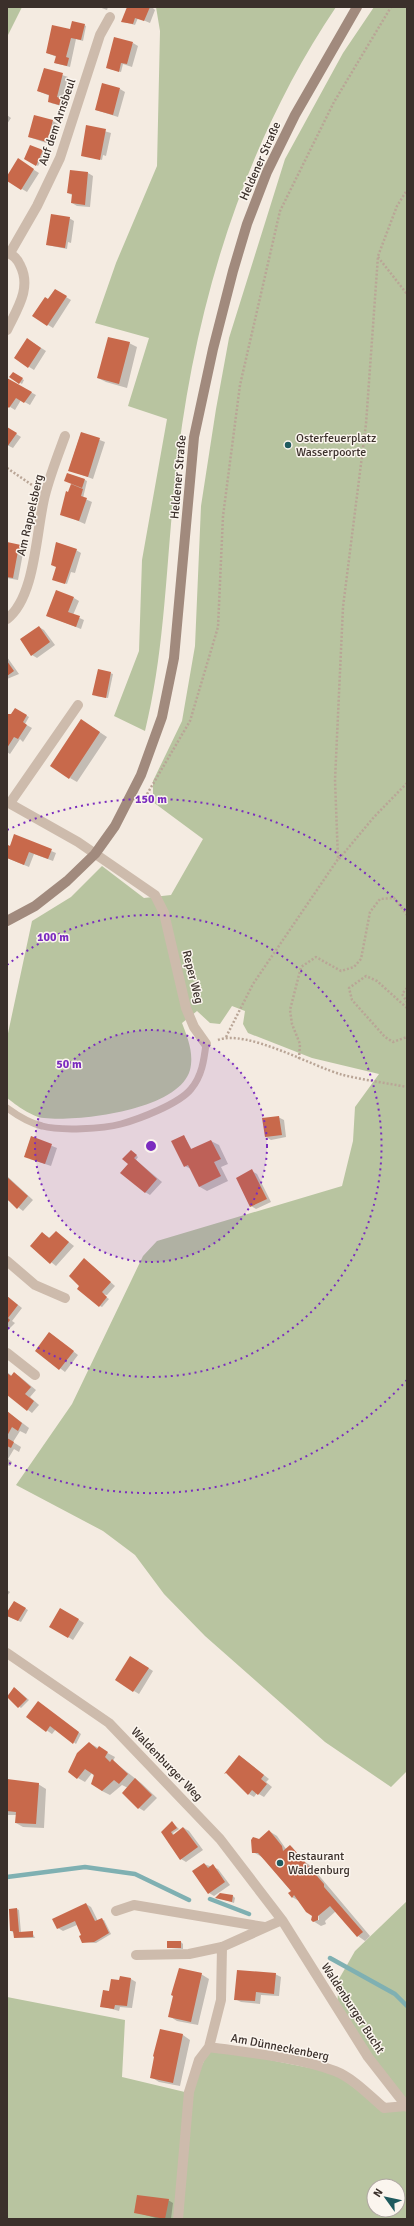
<svg xmlns="http://www.w3.org/2000/svg" width="414" height="2226" font-family="Signika,sans-serif">
<style>
.green{fill:#b8c4a0;fill-rule:evenodd}
.shadow{fill:#0003;fill-rule:evenodd}
.lines{fill:none;stroke-linecap:round;stroke-linejoin:round}
.stream{stroke:#7fb0b2;stroke-width:4.5}
.building{fill:#c8694b}
.path{stroke:#b9a596;stroke-width:2.5;stroke-dasharray:2 2;stroke-linecap:butt}
.lane{stroke:#cdbbac;stroke-width:7}
.street{stroke:#cdbbac;stroke-width:10}
.secondary{stroke:#a18a7d;stroke-width:10}
.ring{fill:none;stroke:#7b2cbf;stroke-width:2;stroke-dasharray:2 4}
.poi-dot{fill:#1f5a5e;stroke:#fbf5ee;stroke-width:1.5}
.labels{text-anchor:middle;stroke-width:3;stroke-linejoin:round;paint-order:stroke}
.street-label{font-size:12px;fill:#3b302b;stroke:#fbf5ee}
.poi-label{font-size:12px;fill:#3b302b;stroke:#fbf5ee;text-anchor:start}
.centre{fill:#7b2cbf;stroke:#fbf5ee;stroke-width:2}
.ring-label{font-size:12px;text-anchor:middle;font-weight:bold;fill:#7b2cbf;stroke:#fbf5ee;stroke-width:3;stroke-linejoin:round;paint-order:stroke}
</style>
<rect width="100%" height="100%" fill="#f4ebe1"/>
<path class="green" d="M7,7H22L7,37Z
M156,7H336C241,148 192,315 175,482C166,565 165,650 145,731L114,716L139,651L142,560L167,419L128,406L149,338L95,323L116,263L157,166L160,31Z
M374,7H407V1771L391,1787L325,1742L205,1636L164,1594L135,1555L103,1531L16,1485L72,1404L143,1256L157,1241L342,1186L353,1141L355,1107L379,1074L312,1058L248,1033L243,1024L245,1011L232,1006L220,1024L210,1023L197,1011L182,1023C188,1039 194,1053 190,1070C179,1110 79,1122 44,1118C32,1117 16,1105 7,1098V1038L32,921L71,897L102,866L144,898L171,895L203,839L153,802V781L182,721L195,646L201,506L216,409L229,338L285,159L343,53Z
M407,1901V2219H7V1997L125,2020L122,2077L189,2093L210,2048L335,2073L383,2110L404,2105L337,2006L339,1979L355,1951ZM374,2186H398V2210H374Z"/>
<path class="shadow" d="M99,7H108L107,10Z
M128,7H152L155,10L150,23L138,18L135,25L124,22Z
M84,25L86,26L83,41L76,39L70,67L55,63L57,57L47,53Z
M133,43L138,46L132,67L123,64L121,72L110,69Z
M44,69L68,77L61,106L51,103L50,96L38,91Z
M120,89L125,92L118,117L96,110Z
M7,115L11,118L7,124Z
M53,121L58,124L52,145L29,137Z
M87,126L111,133L106,156L103,155L102,160L82,155Z
M43,151L45,152L38,166L25,158Z
M18,160L39,173L27,192L7,180Z
M88,173L93,176L90,207L77,206L72,203V195L68,193Z
M69,218L74,221L71,243L68,242L67,249L47,245Z
M55,290L71,300L53,328L34,316Z
M32,342L46,351L34,370L15,358Z
M129,343L137,347L127,388L106,382L98,378Z
M13,373L24,380L22,384L11,377Z
M8,380L36,395L30,405L21,400L15,410L7,405Z
M7,428L21,437L13,448L7,445Z
M81,433L105,442L93,479L69,470Z
M85,480L87,481L83,498L92,502L85,524L62,514L72,484Z
M20,546L25,548V553H23L18,580L7,578V548Z
M76,550L81,553L75,573L71,572L67,584L56,580Z
M74,598L79,601L73,615L84,620L81,629L48,616Z
M39,627L44,630L55,645L37,658L32,655Z
M7,657L19,674L7,679Z
M110,673L113,674L108,698L96,696Z
M15,709L29,717L25,724L32,728L23,742L20,739L10,754L7,752V716L8,714L11,715Z
M89,725L107,737L77,782L70,778Z
M15,836L56,853L53,861L34,854L29,867L7,858V852Z
M278,1117L284,1120L286,1137L271,1140L266,1137Z
M184,1136L192,1150L211,1141L219,1145L228,1164L221,1167L228,1181L207,1191L200,1187L191,1169L185,1166Z
M32,1138L57,1148L51,1166L30,1159Z
M133,1152L138,1157L136,1160L162,1182L150,1195L145,1192L130,1164Z
M252,1171L257,1174L271,1202L256,1209L251,1206Z
M7,1176L33,1200L23,1211L9,1200L7,1202Z
M56,1232L74,1246L56,1266L31,1246L42,1233L50,1238Z
M89,1263L115,1286L107,1295L102,1294L109,1299L102,1307L100,1306Z
M7,1296L22,1308L12,1321L15,1323L10,1328L7,1326Z
M50,1333L78,1355L65,1372L36,1350Z
M7,1372L12,1376L14,1373L19,1376L36,1390L30,1397L39,1405L32,1413L7,1394Z
M8,1412L29,1428L26,1434L20,1431L13,1442L21,1447L19,1452L14,1449L8,1459L12,1462L10,1466L7,1465Z
M7,1590L10,1592L7,1596Z
M14,1602L28,1610L21,1622L7,1616Z
M61,1609L84,1623L73,1640L51,1626Z
M136,1660L153,1671L139,1694L134,1691Z
M15,1688L29,1700L21,1708L7,1696Z
M27,1717L62,1720L81,1734L76,1744L56,1729L52,1734Z
M89,1743L115,1757L113,1761L141,1783L157,1798L144,1811L139,1808L128,1788L122,1785L110,1795L102,1791L92,1773L85,1782L78,1778Z
M240,1756L269,1779L266,1782L272,1787L264,1797L257,1793L254,1797L249,1794L227,1772Z
M7,1781L38,1784L46,1789L44,1828L23,1827L16,1823V1815H7Z
M172,1822L179,1829L173,1833L174,1835L184,1828L189,1831L203,1850L186,1862L181,1859L167,1840Z
M269,1831L277,1836L286,1849L290,1846L292,1847L305,1862L311,1866L370,1936L365,1941L358,1936L336,1911L325,1921L326,1924L321,1926L313,1921V1915L299,1901L292,1897V1892L262,1857L253,1852L259,1840ZM316,1911H318L319,1920H317Z
M204,1864L218,1869L230,1885L214,1896L209,1893L193,1872Z
M233,1896L235,1898L234,1903L219,1898Z
M86,1904L91,1907L98,1921L104,1920L111,1934L96,1943L83,1942V1935L77,1925L63,1931L58,1928Z
M17,1909L19,1910L21,1933L32,1932L35,1938H15L14,1933L11,1931L10,1910Z
M168,1942H181L183,1944V1949L171,1948L168,1947Z
M201,1974L209,1979L198,2025L177,2021L169,2016Z
M275,1974L281,1977L279,1996L261,1995L260,2004L241,2002L235,1999Z
M131,1979L136,1982L132,2008L120,2007L119,2011L101,2006L120,1981Z
M161,2030L183,2035L190,2040L180,2086L159,2082L151,2077Z
M168,2200L173,2203L171,2219H159L135,2212Z"/>
<g class="lines">
<path class="stream" d="M7,1877L85,1867L135,1874L189,1900
M210,1899L249,1914
M330,1958L395,1994L407,2006"/>
</g>
<path class="building" d="M127,7H150L144,21L135,18L133,24L121,22Z
M72,21L85,24L81,40L71,38L66,57L69,58L67,66L54,63L56,56L46,53L52,25L70,29Z
M114,37L133,42L127,64L121,63L119,72L106,68Z
M44,68L63,73L57,97L61,98L59,105L48,102L49,95L37,91Z
M102,83L120,88L113,115L95,110Z
M34,115L53,120L47,142L28,137Z
M86,125L106,129L100,160L81,156Z
M30,145L43,150L36,166L24,159Z
M18,158L34,169L21,190L7,181V176Z
M70,170L88,172L85,205L71,203L72,194L67,193Z
M51,214L70,217L65,248L46,245Z
M55,289L67,296L47,326L32,316L45,297L48,299Z
M108,337L130,342L119,384L97,378Z
M27,338L41,348L28,368L14,358Z
M13,372L23,378L19,384L9,377Z
M7,378L32,392L24,403L16,398L9,408L7,406Z
M7,427L17,433L7,447Z
M81,432L100,438L88,477L68,471Z
M67,473L85,479L82,488L64,481Z
M71,484L83,489L81,496L87,498L79,521L60,515L66,491L68,492Z
M7,542L21,545L19,551H18L13,578L7,577Z
M56,542L77,549L65,584L52,580L56,567L51,565Z
M56,590L74,597L68,612L80,616L76,627L46,616Z
M39,626L50,642L31,656L20,639Z
M7,661L14,671L7,676Z
M98,669L111,672L106,698L92,695Z
M15,708L27,715L23,722L27,725L18,739L14,737L7,748V714H11Z
M81,719L100,732L69,779L50,766Z
M14,834L52,849L48,859L29,852L24,865L7,858V848L8,845L10,846Z
M279,1116L282,1135L265,1137L262,1118Z
M184,1135L191,1149L211,1140L221,1159L214,1162L221,1176L199,1187L188,1165L184,1167L171,1141Z
M31,1136L52,1144L45,1164L24,1157Z
M131,1150L137,1155L134,1158L157,1179L145,1193L120,1173L128,1164L122,1159Z
M252,1169L267,1199L250,1207L236,1178Z
M7,1177L28,1196L17,1209L7,1199Z
M56,1231L69,1242L50,1264L30,1246L42,1232L49,1238Z
M84,1258L111,1282L102,1292L107,1297L99,1307L77,1289L79,1286L69,1276Z
M7,1296L18,1305L8,1318L10,1320L7,1324Z
M49,1332L74,1351L59,1370L35,1351Z
M14,1372L31,1387L25,1394L34,1401L27,1411L7,1395V1373L11,1376Z
M7,1411L22,1423L18,1431L12,1427L7,1436Z
M7,1438L14,1442L11,1448L7,1446Z
M14,1601L26,1608L18,1621L7,1616V1612Z
M60,1608L79,1619L68,1638L49,1627Z
M130,1656L149,1668L133,1692L115,1680Z
M14,1687L27,1699L18,1708L7,1697Z
M38,1701L79,1732L73,1744L50,1726L46,1732L26,1717Z
M89,1742L97,1749L99,1746L108,1752L105,1757L110,1762L112,1759L128,1774L119,1784L114,1780L102,1791L91,1784L94,1775L85,1769L77,1779L68,1772L77,1753Z
M239,1755L264,1775L261,1779L267,1784L258,1795L252,1790L248,1795L226,1773L224,1774Z
M135,1778L152,1795L138,1809L122,1793Z
M7,1779L39,1783L36,1824L15,1823L16,1812L7,1811Z
M172,1821L177,1828L171,1832L173,1835L183,1827L198,1847L180,1860L161,1832Z
M269,1830L282,1846L283,1851L290,1845L324,1884V1887L363,1932L357,1937L330,1906L318,1916V1920L313,1922L311,1920L312,1916L306,1912L294,1895L292,1898L288,1893L291,1891L266,1862L258,1853H252L251,1840L253,1837L259,1839Z
M204,1863L208,1868L213,1864L225,1882L208,1894L192,1871Z
M220,1893L233,1895L232,1902L215,1898Z
M86,1903L95,1921L102,1918L109,1933L94,1942L82,1943L79,1936L81,1935L75,1921L57,1929L52,1919Z
M17,1908L19,1932L33,1931V1937L14,1938L13,1931H10L9,1909Z
M167,1941H181V1948H167Z
M179,1968L202,1973L191,2022L168,2017L173,1996L171,1995Z
M237,1970L276,1973L274,1994L256,1992L255,2001L234,2000Z
M120,1976L131,1978L127,2006L115,2005L114,2009L100,2007L103,1990L109,1991L111,1979L119,1980Z
M160,2029L183,2034L173,2083L150,2078L154,2057L153,2056Z
M137,2195L169,2199L165,2219L134,2213Z"/>
<g class="lines">
<path class="path" d="M378,257L407,294
M7,468L35,487
M143,801L190,721L218,627L223,516L240,385L280,211L334,102L391,7
M339,859L374,817L407,783
M407,988L402,994L407,1002
M407,1008L377,981L366,976L349,988L352,1000L385,1037L393,1042L407,1037
M226,1037L253,984L338,859L335,780L343,607L366,424L378,256L397,206L407,190
M218,1040C247,1029 311,1066 343,1075C364,1080 386,1083 407,1087
M299,1059L300,1044L292,1024L290,1010L301,967L316,957L341,971L354,967L361,959L370,912L380,899L394,898L407,915"/>
<path class="lane" d="M7,1108C18,1116 29,1123 42,1126C60,1131 103,1129 121,1124C139,1119 179,1104 191,1089C202,1076 204,1060 206,1044"/>
<path class="street" d="M7,253C13,254 18,260 20,265C32,288 17,309 7,330
M10,253L37,206L60,158L100,35L110,17
M7,619C36,597 36,529 45,495C50,475 58,455 65,436
M7,802L78,842L155,895L164,913L186,1008L194,1027L206,1044
M10,803L78,705
M7,1261L35,1285L65,1298
M7,1353L35,1375
M7,1653L109,1723L220,1839L282,1920L368,2057L407,2107
M116,1911L134,1905L264,1927
M136,1955L189,1954L222,1947L282,1920
M209,2047C250,2053 296,2057 335,2071C353,2078 369,2095 384,2108L406,2106
M178,2219L189,2092L199,2060L209,2047L221,2000L222,1947"/>
<path class="secondary" d="M7,921L35,906L67,881L95,854L115,826L141,775L162,717L174,658L194,437L213,349L233,271L247,224L267,172L295,115L357,7"/>
</g>
<circle cx="151" cy="1146" r="116" fill="#7b2cbf" fill-opacity=".12"/>
<g class="ring">
<circle cx="151" cy="1146" r="116"/>
<path d="M7 965A231 231 0 1 1 7 1327"/>
<path d="M407 1380A347 347 0 0 1 7 1462M7 830A347 347 0 0 1 407 912"/>
</g>
<g class="poi-dot">
<circle cx="288" cy="445" r="4"/>
<circle cx="280" cy="1863" r="4"/>
</g>
<g class="labels">
<g class="street-label">
<text transform="translate(57 122) rotate(-71)" y="4">Auf dem Arnsbeul</text>
<text transform="translate(260 161) rotate(-66)" y="4">Heldener Straße</text>
<text transform="translate(178 477) rotate(-85)" y="4">Heldener Straße</text>
<text transform="translate(30 515) rotate(-77)" y="4">Am Rappelsberg</text>
<text transform="translate(193 977) rotate(76)" y="4">Reper Weg</text>
<text transform="translate(167 1764) rotate(46)" y="4">Waldenburger Weg</text>
<text transform="translate(353 2008) rotate(57)" y="4">Waldenburger Bucht</text>
<text transform="translate(280 2047) rotate(11)" y="4">Am Dünneckenberg</text>
</g>
<g class="poi-label">
<text x="296" y="442">Osterfeuerplatz<tspan x="296" dy="14">Wasserpoorte</tspan></text>
<text x="288" y="1860">Restaurant<tspan x="288" dy="14">Waldenburg</tspan></text>
</g>
</g>
<circle cx="151" cy="1146" r="6" class="centre"/>
<g class="ring-label">
<text x="151" y="803">150 m</text>
<text x="53" y="941">100 m</text>
<text x="69" y="1068">50 m</text>
</g>
<rect width="414" height="2226" fill="none" stroke="#3b302b" stroke-width="16"/>
<g transform="translate(386 2198) rotate(303)"><circle r="19" fill="#fbf5ee" stroke="#aea6a0"/>
<path d="M0-3L7 15L0 10L-7 15Z" fill="#1f5a5e"/>
<text y="-6" font-size="11" font-weight="bold" text-anchor="middle" fill="#3b302b">N</text>
</g>
</svg>
